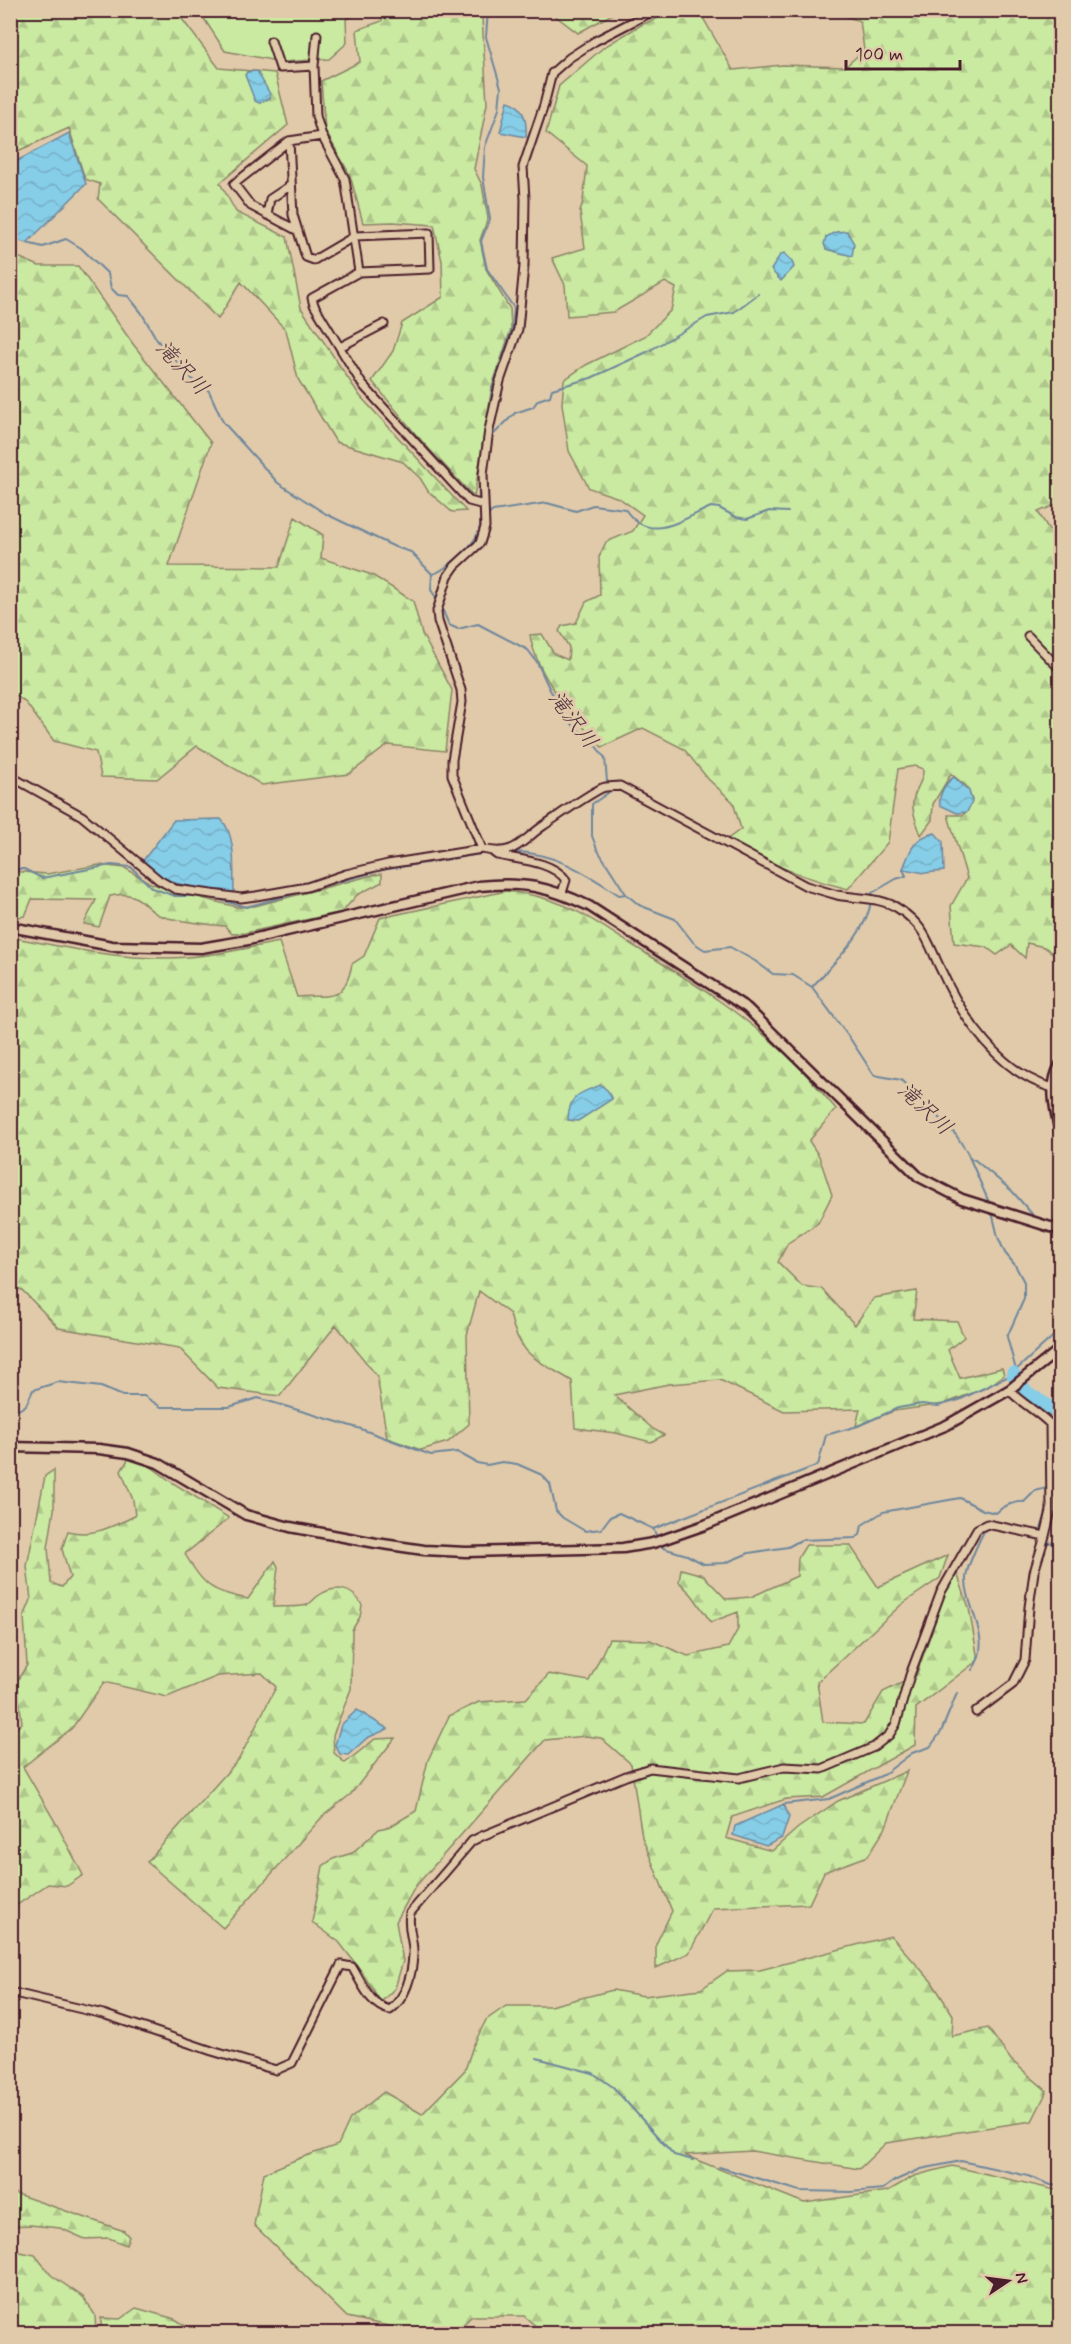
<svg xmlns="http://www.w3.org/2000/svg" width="1071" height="2344" font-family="Mynerve,'Klee One',sans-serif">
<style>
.grass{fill:#cae9a1;stroke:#8a8466;stroke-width:1.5}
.forest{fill:url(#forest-firs);stroke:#8a8466;stroke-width:1.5}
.water{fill:url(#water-waves);stroke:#6e879c;stroke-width:1.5}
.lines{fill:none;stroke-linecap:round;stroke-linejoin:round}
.stream{stroke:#6e879c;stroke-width:2}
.river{stroke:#86cde7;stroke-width:14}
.minor-casing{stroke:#4a1f2b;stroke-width:11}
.tertiary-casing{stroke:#4a1f2b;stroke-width:13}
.minor{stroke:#e1caaa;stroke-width:7}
.tertiary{stroke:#e1caaa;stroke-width:8}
.labels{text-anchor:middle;stroke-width:6;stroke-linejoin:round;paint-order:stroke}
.water-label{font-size:22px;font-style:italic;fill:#50303e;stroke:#e1caaa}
</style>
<defs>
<pattern id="forest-firs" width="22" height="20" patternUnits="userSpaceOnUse" patternTransform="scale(1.5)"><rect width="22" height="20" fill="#cae9a1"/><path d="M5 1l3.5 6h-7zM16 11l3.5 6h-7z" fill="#afc78b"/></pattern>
<pattern id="water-waves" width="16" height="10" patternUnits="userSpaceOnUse" patternTransform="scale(1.5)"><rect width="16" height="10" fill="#86cde7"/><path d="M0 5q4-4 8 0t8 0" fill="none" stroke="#75b0c6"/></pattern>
</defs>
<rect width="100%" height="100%" fill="#e1caaa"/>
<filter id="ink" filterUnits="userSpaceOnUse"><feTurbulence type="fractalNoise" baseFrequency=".0167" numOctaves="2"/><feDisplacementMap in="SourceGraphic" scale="12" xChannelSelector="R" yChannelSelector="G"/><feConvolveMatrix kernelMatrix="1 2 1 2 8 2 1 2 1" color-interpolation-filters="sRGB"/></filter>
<g filter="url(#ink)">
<path class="grass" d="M199,11H366L346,19L347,43L329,59L282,62L225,51Z"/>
<path class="forest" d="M10,11H176L219,68L275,73L288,125L220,183L236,212L287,237L301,308L360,396L466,511L452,512L428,491L420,478L403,462L336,442L298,379L286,330L241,282L218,319L98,199L100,184L85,179L69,128L11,154Z
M383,11H478L482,17L487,104L474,169L482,185L488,218L480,240L486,269L510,309L511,329L492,387L474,497L418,437L372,381L393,351L402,323L443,297L442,261L434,225L393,222L363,223L350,175L325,130L321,81L360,62L357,30L382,21Z
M549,11V10L618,11L578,33Z
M675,11H699L733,70L783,65L845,67L864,50L860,21L839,14V11H1060V503L1038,512L1049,530L1060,526V750L1057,754L1060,758V958L1044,947L1027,943L1025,958L1011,945L997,955L986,947L954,943L951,906L967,878L948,815H963L972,800L967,787L951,774L933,804L932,820L921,835C917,824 910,808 914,797C917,786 924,780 923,769L915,766L898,769L888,842L848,889C803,878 766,863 725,841L741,829L733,802L708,779L684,749L643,728L602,747C573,717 537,677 530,635L542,634L554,654L568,660L569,647L559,631L562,626L576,623L586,602L600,595L599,557L606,542L633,531L643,515L619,498L589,488L569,451L562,404L564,380L586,365L645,336L671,310L676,288L665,282L614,312L567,316L565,285L552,258L585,248L580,212L583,201L587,166L546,133L559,86L604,47L641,25Z
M11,254L39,266H78L133,344L211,443L169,566L279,567L295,517L323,535L321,558L372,575L413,601L422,634L452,690L445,751L388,745L349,774L262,785L197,746L157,779L101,777L96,752L54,741L26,703L11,692Z
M99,865L125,868L150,883L174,891L237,907L255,906L373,875L382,874V882L357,895L342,912L245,933L232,934L225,926C205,924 183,922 164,917C143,912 144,888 110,896L99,927L84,924L96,900L32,899L25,916L11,918V871L47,874Z
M506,891C564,897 587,917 634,946C691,981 749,1017 796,1064C810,1078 823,1094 836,1109L809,1141L819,1156L832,1195L818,1223L788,1243L778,1262L802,1286L822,1289L855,1325L874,1298L917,1291L913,1319L957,1321L964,1337L948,1350L960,1378L1002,1368L1004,1375L988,1387L944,1404L894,1411L856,1426L860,1409L784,1411L720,1380L669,1384L614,1395L653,1429L664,1435L651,1442L616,1433L575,1428L572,1381C538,1360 519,1357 510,1314L479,1291L467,1335L469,1424L448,1442L421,1450L387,1438L377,1376L336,1325L280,1396L218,1388L179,1348L59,1328L22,1290L11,1286L10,937C63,947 116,959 170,958C206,957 243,949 279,942L297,997C328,994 344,1005 352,964L364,956L380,918Z
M129,1458L150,1466L173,1483L229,1518L185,1554C204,1587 211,1591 248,1599L275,1561L278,1567L273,1607C283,1606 298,1608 307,1605C311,1603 315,1598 318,1596C335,1584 353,1588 362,1605L360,1617L352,1630L351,1689L333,1735L334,1753L345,1763L375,1739L395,1738L351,1794L323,1816L223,1928L147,1862L239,1759L276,1687L262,1673L218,1676L167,1697L104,1682L72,1728L23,1767L57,1825L83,1875L67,1886L48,1884L14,1907H11V1733L22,1723L17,1681L27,1665L24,1617L31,1600L27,1566L45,1476L54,1470V1510L48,1548L51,1583L62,1587L70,1577L62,1549L68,1531C92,1538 113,1526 135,1516L133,1500L121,1471Z
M806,1545H850L878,1587L948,1555L940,1578L902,1604L817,1682L823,1722L864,1724L883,1692L916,1676L944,1596L957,1573L969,1608L978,1660L916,1708L915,1745L823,1797L786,1799L732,1817L726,1838L772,1851L798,1828L838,1801L907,1771L885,1829L868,1856L824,1872L809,1904L713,1908L689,1953L656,1968V1944L672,1911L642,1837L631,1764L601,1738L586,1736L545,1740L415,1887L396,1922L403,1961L395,1988L381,2002L359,1968L339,1942L312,1922L323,1866L333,1859L352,1853L379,1829L391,1826L416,1811L428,1760L449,1716L479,1702L526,1699L549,1674L589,1681L609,1639L650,1640L688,1656L728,1647L738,1629V1612L711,1622L692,1595L679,1582L681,1569L703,1575L726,1599L751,1597L797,1576L798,1558Z
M891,1936L932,1982L953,2015L952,2036L988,2028L1011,2060L1047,2091L1032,2121L886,2143L859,2169L752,2151L684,2155L804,2203L888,2191L914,2176L952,2166L1060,2191V2333L545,2334L524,2316H472L454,2333H421L347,2317L254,2225L264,2173L300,2158L338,2145L350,2119L384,2092L422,2114L465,2070L473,2046L486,2020L506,2006H550L613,1990L644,1996L701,1989L727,1971L760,1970Z
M11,2192L124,2231L129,2237L126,2245L109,2238L85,2239L60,2228L30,2225L11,2226Z
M10,2250L35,2255L51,2275L83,2297L95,2315L96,2333H11Z
M136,2308L175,2319L197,2333H101V2318L120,2319Z"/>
<path class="water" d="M257,71L270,94V98L259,103L255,101L245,75L247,72Z
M508,101C524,105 527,122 526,137L500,132Z
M69,133L86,184L27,243L11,239V164Z
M847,231L854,244L852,256L826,249L824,244L826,237L836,232Z
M784,253L792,261L794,267L781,281L771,270L780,255Z
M954,777L969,791L972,802L967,812L957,813L940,805C938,795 946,782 954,777Z
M221,819C237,836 233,870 234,893L230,895L170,882L157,876L142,862L174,820Z
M935,833L943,842L944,871L925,873L903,869C910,850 914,837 935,833Z
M601,1085L608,1091L612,1099L578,1121L568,1120C569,1095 579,1093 601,1085Z
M357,1710L388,1729L367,1738L348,1755L340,1754L335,1745L341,1725Z
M784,1804L789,1817L782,1838L766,1846L733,1835L735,1826Z"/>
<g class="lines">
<path class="stream" d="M488,10L486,37L501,88L499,109L485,147L483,177L490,219L481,241L487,269L514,308L512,330L493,386L488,419
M27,243L43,247L66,239L81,248L108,274L111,288L118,295L128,296L141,312L157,340L195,382L209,391L223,422L278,483L326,514L395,547L411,552L432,574L431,590L437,599
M490,438L515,413L533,407L538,400L550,396L552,389L591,378L647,352L707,317L734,312L758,294
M487,516L493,511L547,503L576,511L593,505L625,509C649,545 680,520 711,507L719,508L736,517L747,519L769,511L788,512
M432,574C442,572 448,565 456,559C497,525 473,515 480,473
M440,604L449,625L458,629L478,624L528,650L537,662L550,690L566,715L575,728L588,736L605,758L608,793L592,804V836L597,849L626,894L639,905L675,919L693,942L700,947L705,950L730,947L755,961L773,974L793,975L812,987L851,1040L874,1075L901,1080L956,1135L967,1152L991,1207
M511,852C553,851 586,873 619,895L626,894
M10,869H24L42,878L111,865L131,867L152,888L175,896H201
M872,896V893L896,879L906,876L903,869
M210,897L246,907L382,870L487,853
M812,987C834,962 865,936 871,902
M970,1158L975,1160L1012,1191L1032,1214
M1016,1370L1060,1330
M10,1416L26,1405L33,1390L58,1382L101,1387L123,1396H144L161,1407H229L258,1398L361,1429L431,1455L457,1452L477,1463L487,1465L502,1462L517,1464L542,1475L550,1484L556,1511L563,1518L585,1531L601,1529L610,1517L619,1513L653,1529L818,1465L826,1435L858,1426L898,1408L922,1404L938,1406L959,1400L1013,1374L1016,1370L1007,1337L1024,1299V1282L1015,1265L1005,1253L998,1237L992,1212
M653,1529L663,1548L687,1555L704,1564L725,1563L749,1553L788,1547L801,1540L855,1538L860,1535L862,1525L883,1512L960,1498L983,1510L996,1513C1003,1506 1014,1501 1024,1502L1035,1491L1047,1488V1509L1040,1533
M1047,1541L1049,1543L1060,1541
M972,1670C994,1641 967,1611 966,1581C965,1568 979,1542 985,1529L998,1530
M784,1804L829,1799L883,1775L912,1753L930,1747L941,1732L957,1693
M537,2058L593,2073L613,2087L674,2155L693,2160
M719,2167L800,2191L851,2192L883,2189L894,2181L921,2169L961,2161L1028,2176L1051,2185L1060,2186"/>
<path class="river" d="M1013,1374L1027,1393L1060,1414"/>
<g class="minor-casing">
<path id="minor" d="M317,35L314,66L316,116L322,136L345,179L359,272
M271,41L280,68L314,66
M322,136L289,141L293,215L306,257L314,260L355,236L429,233L430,269L359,272L312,298L314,305L362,384L469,501L484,505
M289,141L234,184L251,206L298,231
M267,215L270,199L291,185
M340,347L384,324
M1028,636L1060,669
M10,776L82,816L159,880L175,889L241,898L256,896L307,887L346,874L388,864L482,849C515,857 520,842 543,826C558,816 587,795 602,788C607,786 615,787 620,786L806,886C817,889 827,892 837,895C857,899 882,897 899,909C927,928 928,944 942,972C963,1019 1001,1074 1053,1088
M482,849L452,775V760L462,702L461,690L438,621L437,611L448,576L455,566L480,543L485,527L483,474L489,430L500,381L518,329L524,266L525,199L523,167L544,105L552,73L569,58L595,41L655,10
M493,852L497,855C519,860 552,861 566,880L562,893
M976,1712L1013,1684L1025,1660L1029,1607L1034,1572L1045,1536
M10,1992L103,2014L212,2051L276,2070L292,2063L341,1965L352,1967C362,1983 370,2006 390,2010C406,1998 412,1975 413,1955C414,1940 407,1930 410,1913L472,1841L482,1836L626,1776L650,1768L739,1778L784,1767L822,1769L874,1747L889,1735L896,1724L910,1675L941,1592L977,1529L987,1524L1045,1536L1051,1511L1050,1424C1037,1411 1021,1403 1009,1390"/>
</g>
<g class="tertiary-casing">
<path id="tertiary" d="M10,927L112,946L201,948L248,940L479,886C523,881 549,887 589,906L747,1008L919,1177L962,1199L1060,1230
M1060,1065C1048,1086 1055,1110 1060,1133
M10,1447L99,1449L128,1453L158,1463L246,1515L290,1527L376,1543L424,1550L466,1552L623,1548L653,1543L705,1525L947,1425L1009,1390L1060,1349"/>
</g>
<use href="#minor" class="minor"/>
<use href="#tertiary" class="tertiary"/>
</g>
</g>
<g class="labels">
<g class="water-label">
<text transform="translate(183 367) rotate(47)" y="8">滝沢川</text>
<text transform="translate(574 719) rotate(53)" y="8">滝沢川</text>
<text transform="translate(926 1108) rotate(43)" y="8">滝沢川</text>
</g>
</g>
<rect width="1071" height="2344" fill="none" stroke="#e1caaa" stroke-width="36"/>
<rect x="18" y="18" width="1035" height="2308" fill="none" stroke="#4a1f2b" stroke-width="2" filter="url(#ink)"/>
<g transform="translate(1008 2281) rotate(77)" stroke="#e1caaa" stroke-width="4.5" paint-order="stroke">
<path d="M0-4.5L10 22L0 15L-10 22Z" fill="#4a1f2b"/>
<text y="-9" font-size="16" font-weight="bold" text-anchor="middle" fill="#4a1f2b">N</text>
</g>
<path d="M846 60v9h114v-9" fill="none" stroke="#4a1f2b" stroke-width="3"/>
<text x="855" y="60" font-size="18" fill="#4a1f2b" stroke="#e1caaa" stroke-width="4.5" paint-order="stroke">100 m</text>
</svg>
